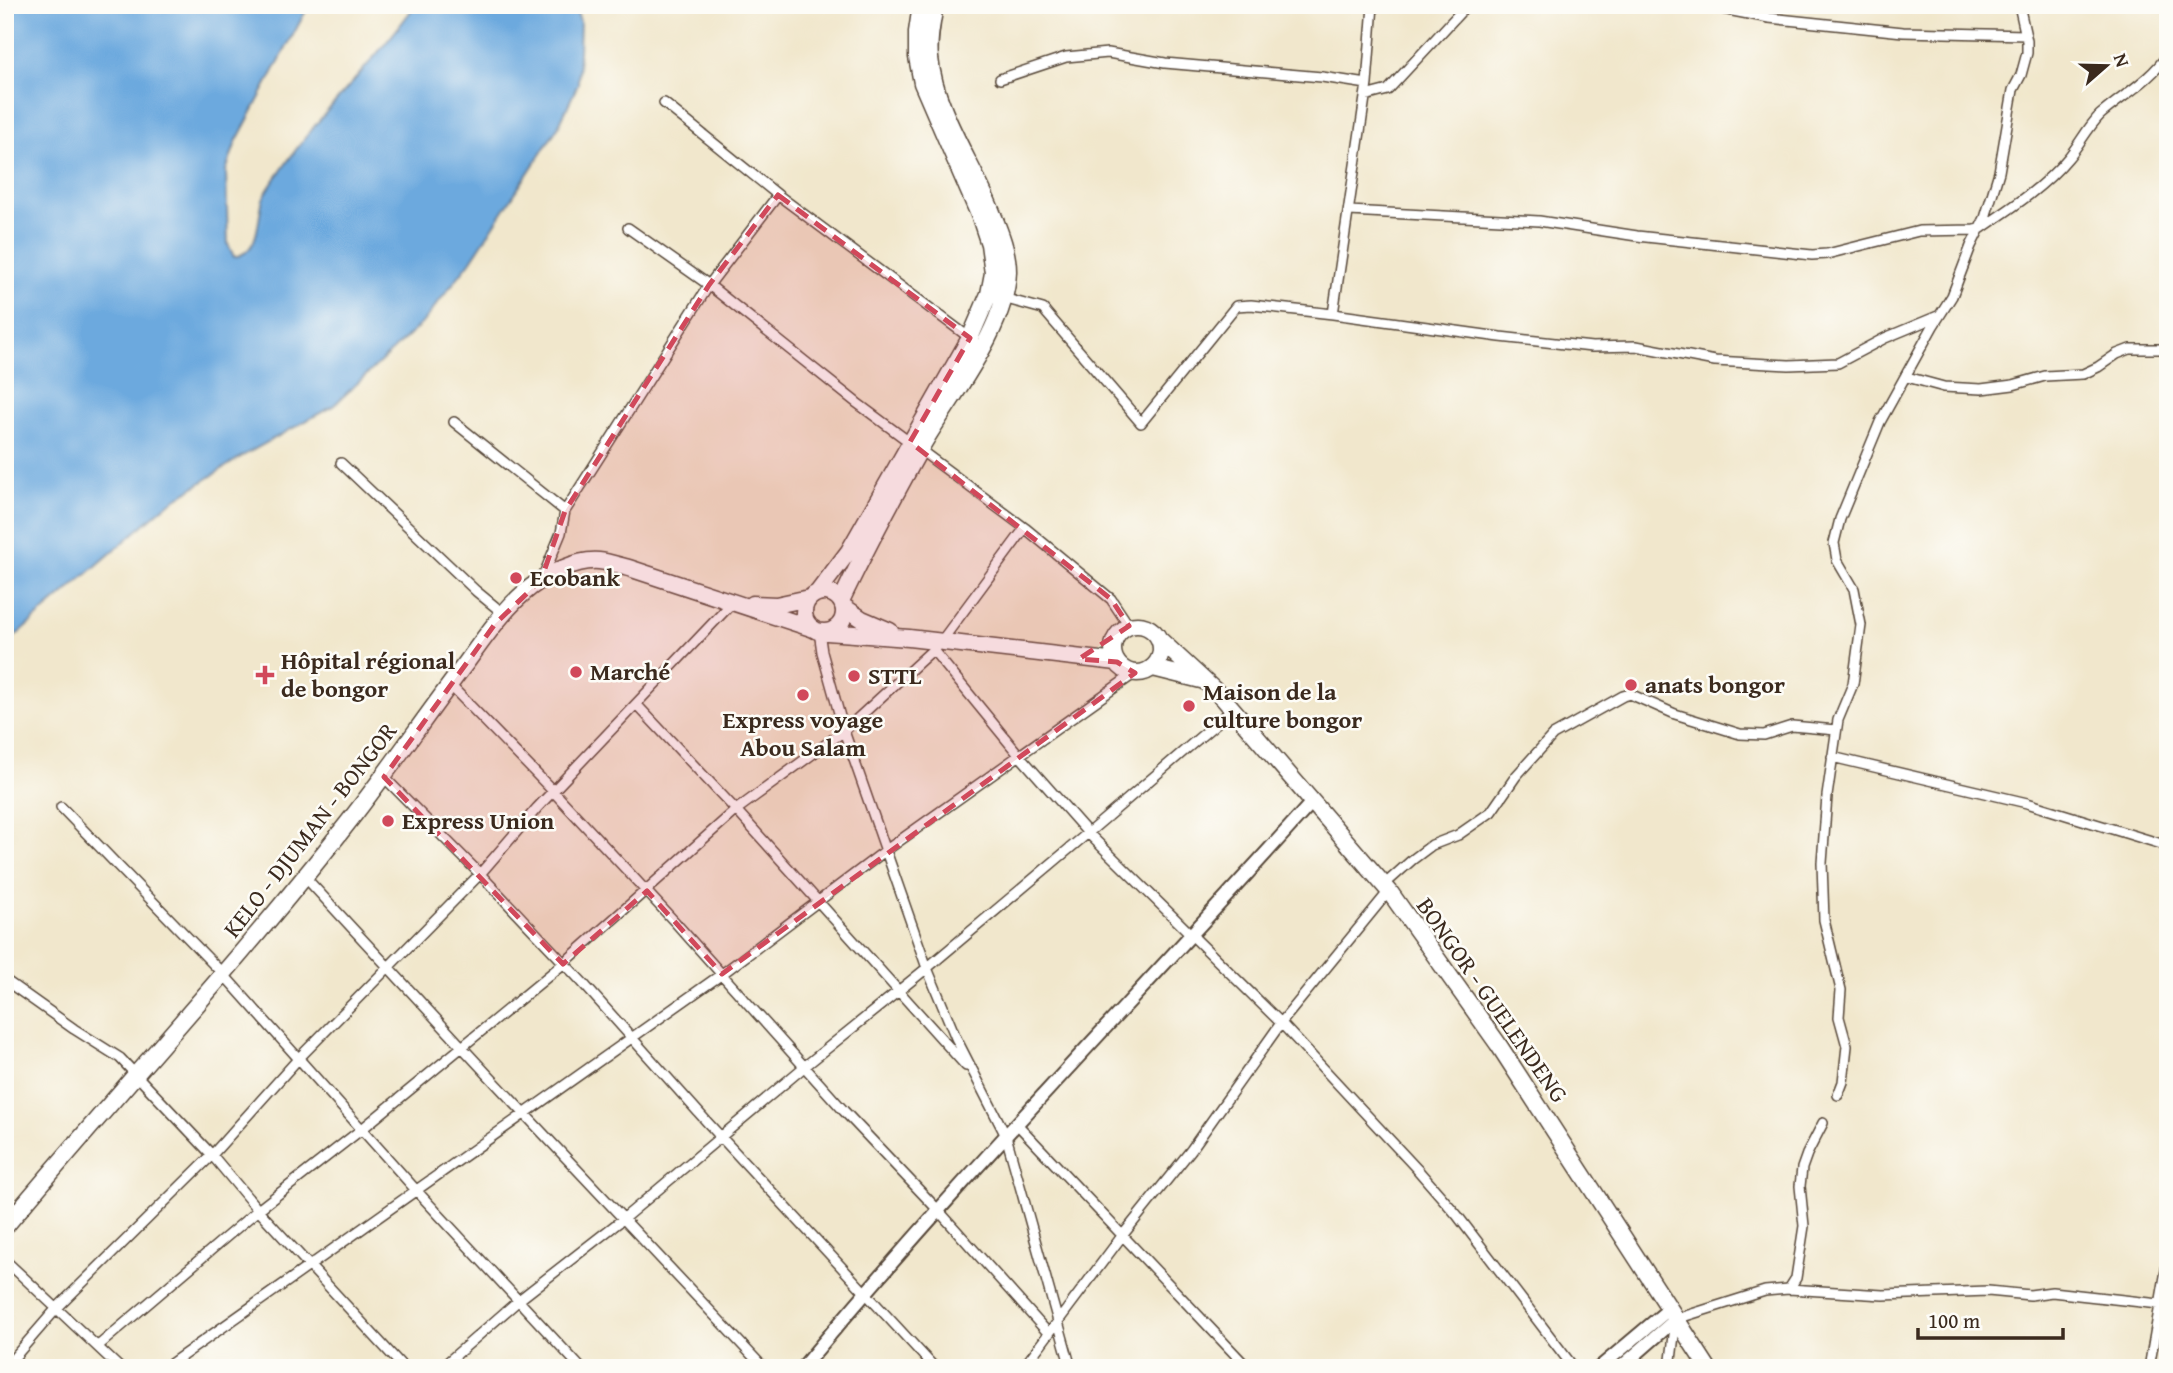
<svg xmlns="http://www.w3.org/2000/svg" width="2173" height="1373" font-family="'Gentium Book Plus',serif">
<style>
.water{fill:#6ca9de;stroke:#546a7e;stroke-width:2}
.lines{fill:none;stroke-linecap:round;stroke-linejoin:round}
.street-casing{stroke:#564638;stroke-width:12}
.secondary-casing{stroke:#564638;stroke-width:16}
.highway-casing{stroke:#564638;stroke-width:19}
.street{stroke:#fff;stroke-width:9}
.secondary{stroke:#fff;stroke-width:12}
.highway{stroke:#fff;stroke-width:16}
.marked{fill:#d1495b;fill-opacity:0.2;stroke:#d1495b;stroke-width:5;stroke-dasharray:14 9;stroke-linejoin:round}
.poi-dot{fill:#d1495b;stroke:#fdfcf7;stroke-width:2.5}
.labels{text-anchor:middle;stroke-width:5;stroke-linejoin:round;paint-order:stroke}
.poi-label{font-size:24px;font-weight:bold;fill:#3b2a1e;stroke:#fdfcf7;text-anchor:start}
.street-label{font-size:24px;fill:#3b2a1e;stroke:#fdfcf7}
</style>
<rect width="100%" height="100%" fill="#fdfcf7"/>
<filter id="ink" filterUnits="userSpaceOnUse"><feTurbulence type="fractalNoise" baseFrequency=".0143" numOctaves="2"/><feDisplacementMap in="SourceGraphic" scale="14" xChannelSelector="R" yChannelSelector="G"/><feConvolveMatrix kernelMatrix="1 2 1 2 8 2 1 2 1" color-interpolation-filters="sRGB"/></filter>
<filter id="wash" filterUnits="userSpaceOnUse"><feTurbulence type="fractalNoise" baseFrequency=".00686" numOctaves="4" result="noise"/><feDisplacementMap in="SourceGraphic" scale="28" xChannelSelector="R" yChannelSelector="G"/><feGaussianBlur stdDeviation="1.57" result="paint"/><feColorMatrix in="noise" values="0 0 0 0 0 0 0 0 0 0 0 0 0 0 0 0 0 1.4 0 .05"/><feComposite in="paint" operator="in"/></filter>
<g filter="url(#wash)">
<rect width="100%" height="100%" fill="#f1e7cc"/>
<path class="water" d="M5,5H309L236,142L226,171L228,244L234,257C261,253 257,219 263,199C267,189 277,177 283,168C322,110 375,63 415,5H574L580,21L578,84L558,127L470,262L422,323L333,406L244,455L165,506L5,645Z"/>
</g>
<g filter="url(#ink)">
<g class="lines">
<g class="street-casing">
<path id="street" d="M1702,5L1769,18L1903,32L2026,35
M1000,79L1066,57L1108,53L1165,63L1322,77L1367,84
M1365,96L1388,90L1467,5
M664,103L778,195L970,338
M1349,211L1539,221L1637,236L1812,255L1827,254L1919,231L1974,230L1980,229C2010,209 2044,187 2068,158C2079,145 2088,127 2100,115C2123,95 2151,80 2168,54
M628,228L709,285L857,403L1025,528L1111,599L1129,626
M1003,298L1043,309L1141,423L1236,306L1251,305L1333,314L1500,337L1592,347L1636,346L1715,361L1789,365L1838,363L1885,338L1938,316
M1333,314L1367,84L1373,5
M1907,377L1944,387L1981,389L2013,385L2045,376L2083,374L2098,367L2117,354L2130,349H2168
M454,422L565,511
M341,463L476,591L504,614
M542,579L561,533L565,511L709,285L778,195
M819,631L822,652L844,731L927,968L956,1038L1006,1136L1071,1368
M933,650L1019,755L1088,833L1281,1023L1417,1169L1457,1215L1574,1368
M450,685L553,791L674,921L844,1111L938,1210L1049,1334
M637,705L736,810L966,1066
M1832,757L2027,803L2168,846
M384,777L480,874L582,982L708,1123L935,1368
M61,807L224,975L415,1189L581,1368
M305,877L487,1074L764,1368
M1384,885L1412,860L1432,845L1458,835L1491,812L1516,776L1553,735L1623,696L1630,694L1675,714L1740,734L1764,735L1792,726L1836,730
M5,980L74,1029L120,1058L212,1155L258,1210L404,1368
M1838,1095L1843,1082L1847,1046L1839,1017L1841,990L1824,920L1822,863L1827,796L1838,720L1853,684L1861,625L1854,589L1837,560L1834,543L1840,519L1880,422L1933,326L1952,296L1971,246L1985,218L1999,172L2013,90L2021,75L2027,53V41L2019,5
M1016,1123L1248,1368
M5,1260L120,1368
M1789,1289L1796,1278L1804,1226L1800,1186L1802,1168L1807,1154L1823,1123
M98,1346L258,1210L362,1129L563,964L736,810L844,731L940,643L1025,528
M5,1368L57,1308L212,1155L299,1058L480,874L537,808L732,603
M165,1368L722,974L885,851L1135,673
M441,1368L519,1300L623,1219L804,1067L927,968L1088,833L1233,709
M1023,1368L1122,1236L1191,1150L1281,1023L1389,891
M1670,1368L1676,1319L1765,1291L1789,1289L1883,1295L1988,1291L2030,1295L2052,1292L2168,1305
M2149,1368L2168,1259"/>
</g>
<g class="secondary-casing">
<path id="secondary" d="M802,1368C965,1172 1143,991 1312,802
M1599,1368L1669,1309
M1620,1368L1676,1319"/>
</g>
<g class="highway-casing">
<path id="highway" d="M804 612a20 20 0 1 1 40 0a20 20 0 1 1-40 0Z
M818,592L849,551L970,338L989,294L993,273L989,244L980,217L922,83L917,57V32L921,5
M841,601C865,550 892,500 919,451C947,400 1007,330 1008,271C1008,252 1000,232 993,215C974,165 935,112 930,58C928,40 932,23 935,5
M752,604L776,605L809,598
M843,606L862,619L890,631
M1113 649a24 24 0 1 1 48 0a24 24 0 1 1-48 0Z
M827,632L909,638L1117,662
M1160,640L1223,698L1389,891L1498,1044L1708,1368
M1153,668L1201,680
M5,1227C117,1093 235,966 343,829C386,775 424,718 466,663C485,637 505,607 531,587C548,574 577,559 599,561C609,562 620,566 629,568L814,629"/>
</g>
<use href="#street" class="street"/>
<use href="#secondary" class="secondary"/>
<use href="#highway" class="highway"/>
</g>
</g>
<path class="marked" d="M778,195L970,338L910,442L1111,599L1129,626L1079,659L1117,662L1135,673L722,974L647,891L563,964L384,777L495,624L541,580L565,511L709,285Z"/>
<g class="poi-dot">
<circle cx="516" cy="578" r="7"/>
<circle cx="576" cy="672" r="7"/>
<path d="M261.5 664.5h7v7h7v7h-7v7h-7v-7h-7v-7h7z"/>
<circle cx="854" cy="676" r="7"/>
<circle cx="1631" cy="685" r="7"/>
<circle cx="803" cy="695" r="7"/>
<circle cx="1189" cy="706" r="7"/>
<circle cx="388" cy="821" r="7"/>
</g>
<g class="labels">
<g class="poi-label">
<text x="530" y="586">Ecobank</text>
<text x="281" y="669">Hôpital régional<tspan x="281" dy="28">de bongor</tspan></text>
<text x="590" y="680">Marché</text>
<text x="868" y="684">STTL</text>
<text x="1645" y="693">anats bongor</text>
<text x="1203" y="700">Maison de la<tspan x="1203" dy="28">culture bongor</tspan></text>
<text x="803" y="728" text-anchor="middle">Express voyage<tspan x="803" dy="28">Abou Salam</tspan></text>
<text x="402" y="829">Express Union</text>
</g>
<g class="street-label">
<text transform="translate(310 830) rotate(-52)" y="8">KELO - DJUMAN - BONGOR</text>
<text transform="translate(1492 1000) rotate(55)" y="8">BONGOR - GUELENDENG</text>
</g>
</g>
<rect width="2173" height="1373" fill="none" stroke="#fdfcf7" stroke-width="28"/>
<g transform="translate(2106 66) rotate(70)" stroke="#fdfcf7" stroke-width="5" paint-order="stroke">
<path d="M0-5L12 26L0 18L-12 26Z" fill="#3b2a1e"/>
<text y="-10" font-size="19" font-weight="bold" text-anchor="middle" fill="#3b2a1e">N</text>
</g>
<path d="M1918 1328v10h145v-10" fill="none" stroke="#3b2a1e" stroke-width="3.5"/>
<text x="1928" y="1328" font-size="21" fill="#3b2a1e" stroke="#fdfcf7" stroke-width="5" paint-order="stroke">100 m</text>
</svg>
